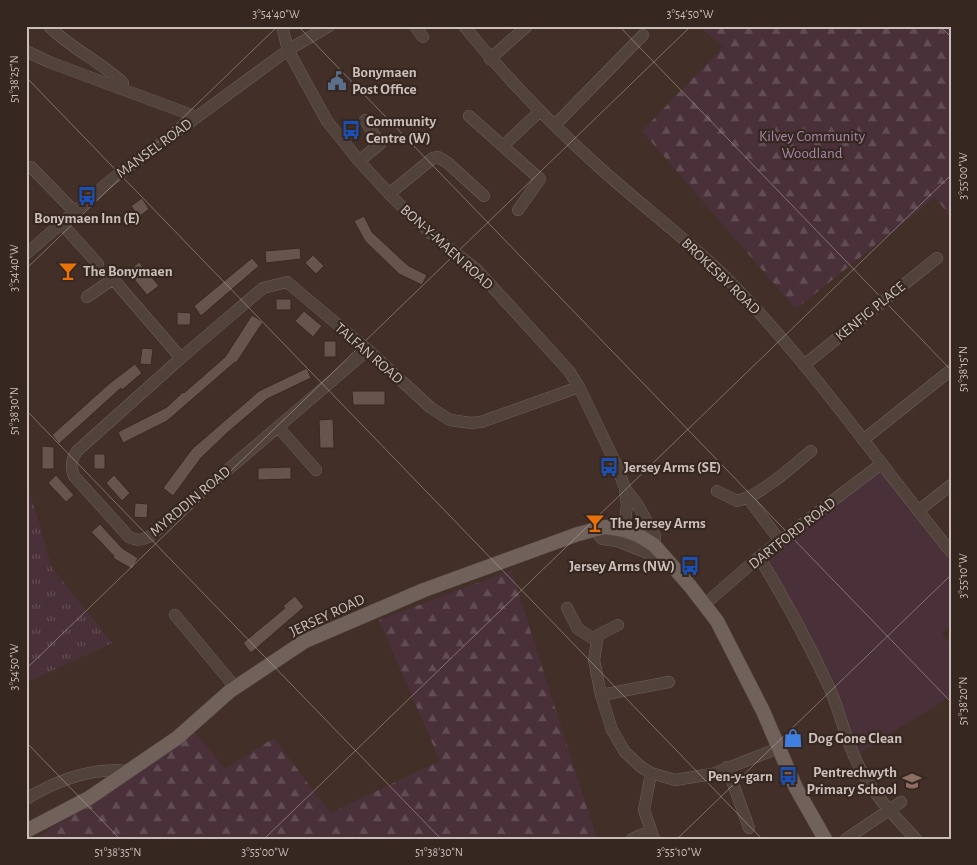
<svg xmlns="http://www.w3.org/2000/svg" width="977" height="865" font-family="'Alegreya Sans',sans-serif">
<style>
.grass{fill:url(#grass-tufts)}
.forest{fill:url(#forest-firs)}
.park{fill:#4a3139}
.building{fill:#67554d;stroke:#382923}
.lines{fill:none;stroke-linecap:round;stroke-linejoin:round}
.minor-casing{stroke:#6e605a;stroke-width:12}
.major-casing{stroke:#5a4c46;stroke-width:15}
.minor{stroke:#51423c;stroke-width:11}
.major{stroke:#70615b;stroke-width:14}
.ticks{fill:none;stroke:#cbbfb9;stroke-width:1;stroke-opacity:0.45}
.labels{text-anchor:middle;stroke-width:4.5;stroke-linejoin:round;paint-order:stroke}
.poi-label{font-size:15px;font-weight:bold;fill:#cbbfb9;stroke:#362721;text-anchor:start}
.park-label{font-size:15px;fill:#a787a9;stroke:#362721}
.street-label{font-size:15px;fill:#cbbfb9;stroke:#362721}
.neatline{fill:none;stroke:#cbbfb9;stroke-width:2}
.ticks-label{font-size:12px;text-anchor:middle;fill:#cbbfb9}
</style>
<defs>
<pattern id="grass-tufts" width="24" height="20" patternUnits="userSpaceOnUse" patternTransform="scale(1.25)"><rect width="24" height="20" fill="#4a3139"/><path d="M3 7l-1-3M5 7V3M7 7l1-3M15 17l-1-3M17 17v-4M19 17l1-3" fill="none" stroke="#634d54"/></pattern>
<pattern id="forest-firs" width="22" height="20" patternUnits="userSpaceOnUse" patternTransform="scale(1.25)"><rect width="22" height="20" fill="#4a3139"/><path d="M5 1l3.5 6h-7zM16 11l3.5 6h-7z" fill="#634d54"/></pattern>
</defs>
<rect width="100%" height="100%" fill="#412f28"/>
<path class="grass" d="M26,480L52,568L112,643L26,683Z"/>
<path class="forest" d="M699,26H951V218L935,197L796,309L642,131L723,47Z
M511,570L597,839H35L195,733L225,769L274,738L330,813L440,761L379,620Z"/>
<path class="park" d="M880,470L913,515L951,561V626L942,633L951,645V696L857,755L851,729L834,681L767,558Z"/>
<path class="building" d="M142,198L149,209L139,217L131,206Z
M364,216L372,232L403,261L409,266L427,275L422,285L399,274L365,241L354,221Z
M300,248L301,259L266,263L265,251Z
M313,255L324,266L316,274L305,263Z
M252,258L259,266L201,316L194,306Z
M139,262L159,286L147,295L128,272Z
M276,299H291V310H276Z
M304,311L322,326L313,337L295,321Z
M177,312L191,313L190,325H177Z
M252,315L263,322L236,363L235,362L167,421L123,443L118,432L167,407L183,392L184,393L225,357Z
M324,341H336V357H324Z
M142,348L153,349L151,365L140,364Z
M135,364L142,373L122,390L121,388L59,444L52,435L110,383Z
M307,368L311,378L267,399L227,433L201,458L173,496L163,488L192,449L259,391Z
M352,391H385V405H353Z
M333,419L334,448H320L319,420Z
M42,446L54,447V469H42Z
M94,454H105V469H94Z
M291,467V479L258,480V468Z
M56,475L74,495L66,502L48,483Z
M114,475L130,493L122,501L106,483Z
M135,503L148,504L147,518L134,517Z
M100,524L122,548L138,558L132,569L113,558L114,556L91,532Z
M295,596L304,607L251,653L243,643L285,608L283,606Z"/>
<g class="lines">
<g class="minor-casing">
<path id="minor" d="M49,26C71,49 100,61 123,83L122,89
M282,26L288,50L327,121L359,161L394,199L429,232L477,270L569,371L579,387L616,464L625,488L627,505L624,530
M415,26L423,37
M464,26C505,77 551,124 600,168C648,211 700,249 744,296C819,376 882,467 951,552
M26,51L49,62L197,117
M490,59L527,26
M469,116L540,179L518,210
M555,125L643,35
M503,146L540,111
M359,161L380,144L365,120
M31,167L75,212
M389,194L433,158L438,157L448,163L484,196
M61,223L98,264
M26,254L111,180L288,50L329,26
M87,297L113,279L181,358
M368,350L149,537C141,540 137,541 129,537L74,476C70,466 71,459 77,451L181,358L263,288L287,282L368,350L431,408L450,420L471,423L481,422L579,387
M804,365L937,258
M278,427L316,470
M863,440L951,370
M626,490L637,504L653,532L655,536L654,545
M717,491L737,501C763,494 790,468 811,451
M748,498L780,541
M918,511L951,485
M593,529L602,539L617,541L652,555L661,552
M759,557C785,599 809,644 830,689C840,712 845,737 856,760C870,791 893,815 916,839
M705,604L759,557L881,464
M567,608L578,629L597,641
M175,615L235,687
M618,625L598,635L594,660L601,695L612,730L625,752L641,767L651,773L675,780L712,774L779,748
M601,695L669,682
M727,767L749,828
M651,773L644,810L654,839
M26,799C56,781 92,767 128,771
M632,839L650,831
M846,839L901,802"/>
</g>
<g class="major-casing">
<path id="major" d="M26,831L89,798L177,738L230,691L305,641L424,590L578,534L605,527L624,530L638,535L654,545L690,586L717,621L763,711L796,788L825,839"/>
</g>
<use href="#minor" class="minor"/>
<use href="#major" class="major"/>
</g>
<path class="ticks" d="M298,26L951,702M619,26L951,370M940,26L951,37M26,77L762,839M26,269L278,26M26,410L441,839M26,669L691,26M26,742L120,839M264,839L951,175M677,839L951,575"/>
<defs>
<g id="civic-bare" transform="scale(1.5)"><path d="M-.6-6.5H3V-4.5H.6V-3L4-1V1h2V6H-6V1h2V-1L-.6-3ZM-1.2 2.5V6h2.4V2.5Z" fill="#5c6f8a" stroke="#362721" stroke-width="2.5" paint-order="stroke"/></g>
<g id="bus-bare" transform="scale(1.5)"><path d="M-5-6H5V4H4V6H2V4H-2V6H-4V4H-5ZM-3.5-4V0h7V-4ZM-3.5 1.2v1.5H-2V1.2ZM2 1.2v1.5H3.5V1.2Z" fill="#1a4fb4" stroke="#362721" stroke-width="2.5" paint-order="stroke"/></g>
<g id="bar-bare" transform="scale(1.5)"><path d="M-6-5H6L.8 .8V4.5H3.5V6h-7V4.5H-.8V.8Z" fill="#e8710a" stroke="#362721" stroke-width="2.5" paint-order="stroke"/></g>
<g id="shop-bare" transform="scale(1.5)"><path d="M-5-2.5h2.3a2.7 3.5 0 0 1 5.4 0H5L5.5 6h-11ZM-1.5-2.5h3a1.5 2.3 0 0 0-3 0Z" fill="#3f7fe0" stroke="#362721" stroke-width="2.5" paint-order="stroke"/></g>
<g id="school-bare" transform="scale(1.5)"><path d="M0-5L7-2L0 1L-7-2ZM-4 1L0 2.5L4 1V4Q0 6-4 4Z" fill="#8d6e63" stroke="#362721" stroke-width="2.5" paint-order="stroke"/></g>
</defs>
<g fill-rule="evenodd">
<use href="#civic-bare" x="337" y="81"/>
<use href="#bus-bare" x="351" y="130"/>
<use href="#bus-bare" x="87" y="196"/>
<use href="#bar-bare" x="68" y="271"/>
<use href="#bus-bare" x="609" y="467"/>
<use href="#bar-bare" x="595" y="523"/>
<use href="#bus-bare" x="690" y="566"/>
<use href="#shop-bare" x="793" y="738"/>
<use href="#bus-bare" x="788" y="776"/>
<use href="#school-bare" x="912" y="781"/>
</g>
<g class="labels">
<g class="poi-label">
<text x="352" y="77">Bonymaen<tspan x="352" dy="17">Post Office</tspan></text>
<text x="366" y="126">Community<tspan x="366" dy="17">Centre (W)</tspan></text>
<text x="87" y="223" text-anchor="middle">Bonymaen Inn (E)</text>
<text x="83" y="276">The Bonymaen</text>
<text x="624" y="472">Jersey Arms (SE)</text>
<text x="610" y="528">The Jersey Arms</text>
<text x="675" y="571" text-anchor="end">Jersey Arms (NW)</text>
<text x="808" y="743">Dog Gone Clean</text>
<text x="897" y="777" text-anchor="end">Pentrechwyth<tspan x="897" dy="17">Primary School</tspan></text>
<text x="773" y="781" text-anchor="end">Pen-y-garn</text>
</g>
<g class="park-label">
<text x="812" y="141">Kilvey Community<tspan x="812" dy="17">Woodland</tspan></text>
</g>
<g class="street-label">
<text transform="translate(154 148) rotate(-36)" y="5">MANSEL ROAD</text>
<text transform="translate(447 247) rotate(42)" y="5">BON-Y-MAEN ROAD</text>
<text transform="translate(721 276) rotate(44)" y="5">BROKESBY ROAD</text>
<text transform="translate(870 311) rotate(-39)" y="5">KENFIG PLACE</text>
<text transform="translate(369 353) rotate(41)" y="5">TALFAN ROAD</text>
<text transform="translate(190 501) rotate(-40)" y="5">MYRDDIN ROAD</text>
<text transform="translate(792 533) rotate(-38)" y="5">DARTFORD ROAD</text>
<text transform="translate(327 615) rotate(-25)" y="5">JERSEY ROAD</text>
</g>
</g>
<rect width="977" height="865" fill="none" stroke="#362721" stroke-width="55"/>
<rect x="28" y="28" width="922" height="810" class="neatline"/>
<g class="ticks-label">
<text x="276" y="18">3°54'40"W</text>
<text x="690" y="18">3°54'50"W</text>
<text transform="translate(14 79) rotate(-90)" y="4">51°38'25"N</text>
<text transform="translate(963 176) rotate(-90)" y="4">3°55'00"W</text>
<text transform="translate(14 268) rotate(-90)" y="4">3°54'40"W</text>
<text transform="translate(963 369) rotate(-90)" y="4">51°38'15"N</text>
<text transform="translate(14 411) rotate(-90)" y="4">51°38'30"N</text>
<text transform="translate(963 576) rotate(-90)" y="4">3°55'10"W</text>
<text transform="translate(14 667) rotate(-90)" y="4">3°54'50"W</text>
<text transform="translate(963 701) rotate(-90)" y="4">51°38'20"N</text>
<text x="118" y="856">51°38'35"N</text>
<text x="265" y="856">3°55'00"W</text>
<text x="439" y="856">51°38'30"N</text>
<text x="679" y="856">3°55'10"W</text>
</g>
</svg>
